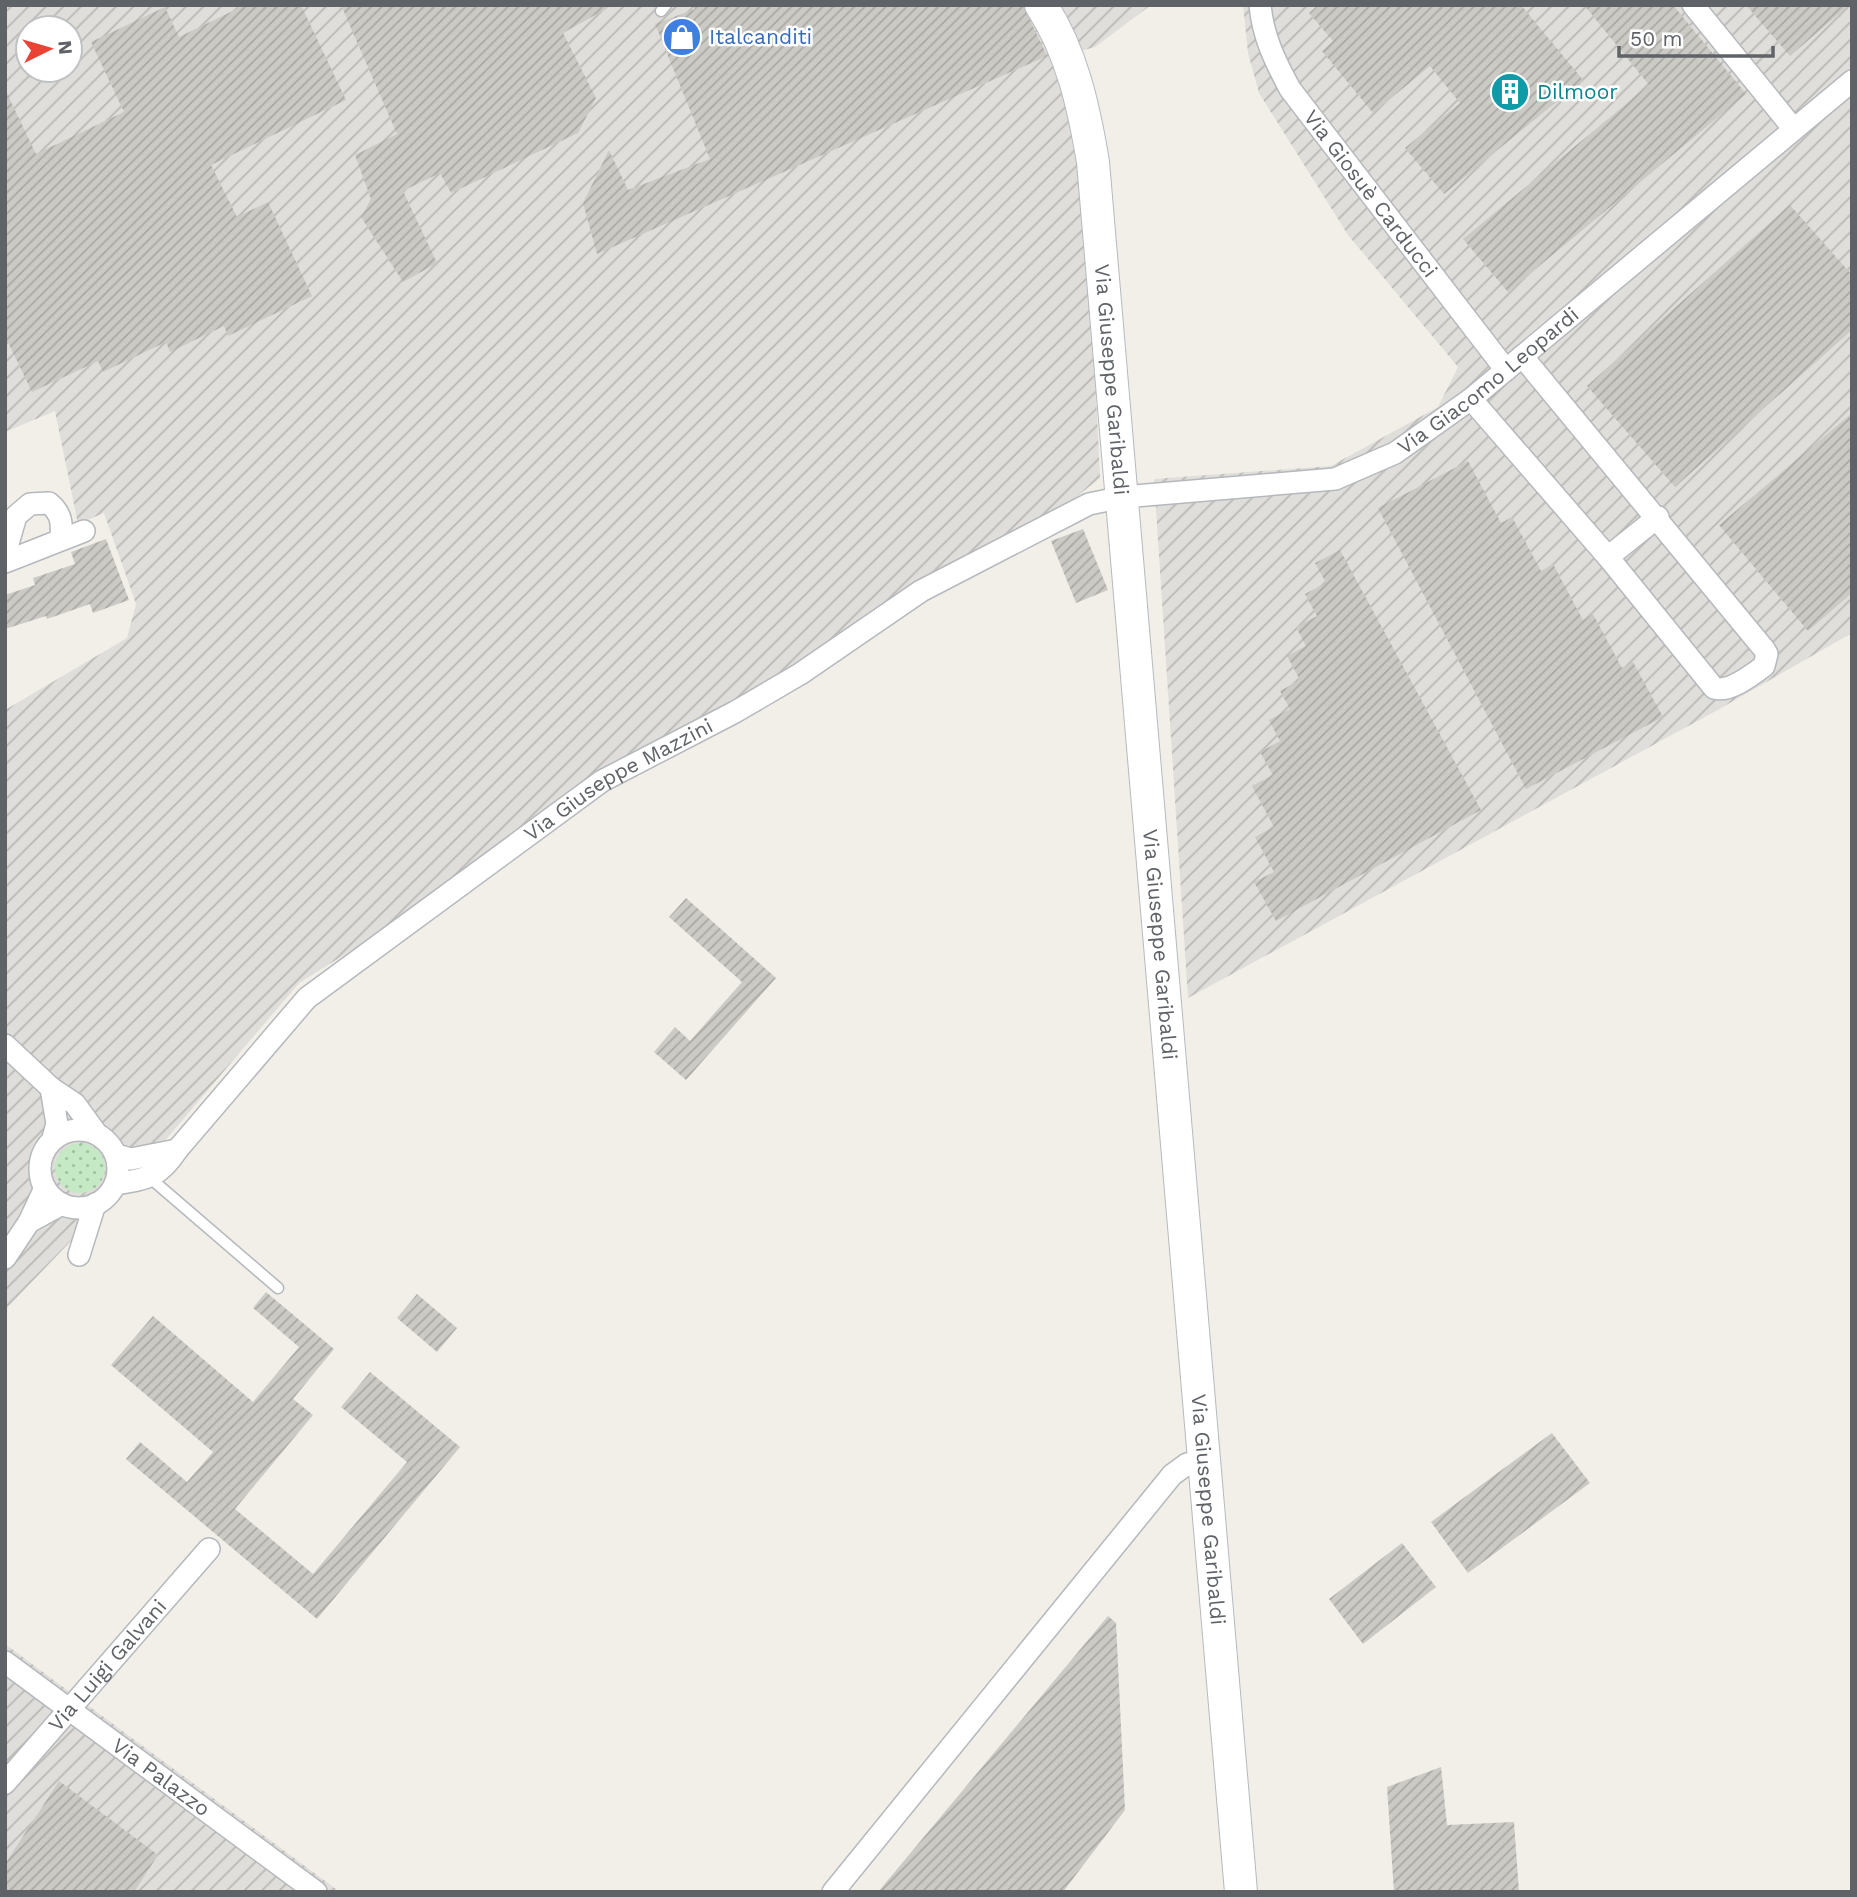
<svg xmlns="http://www.w3.org/2000/svg" width="1857" height="1897" font-family="'Work Sans',sans-serif">
<style>
.industrial{fill:url(#industrial-furrows);fill-rule:evenodd}
.grass{fill:url(#grass-dots)}
.building{fill:url(#building-hatch)}
.lines{fill:none;stroke-linecap:round;stroke-linejoin:round}
.lane-casing{stroke:#b5b8bc;stroke-width:13}
.street-casing{stroke:#b5b8bc;stroke-width:24}
.secondary-casing{stroke:#b6babf;stroke-width:34}
.lane{stroke:#fff;stroke-width:10}
.street{stroke:#fff;stroke-width:21}
.secondary{stroke:#fff;stroke-width:32}
.labels{text-anchor:middle;stroke-width:5;stroke-linejoin:round;paint-order:stroke}
.shop-label{font-size:21px;fill:#366cbe;stroke:#fff;text-anchor:start}
.culture-label{font-size:21px;fill:#0d838f;stroke:#fff;text-anchor:start}
.street-label{font-size:21px;fill:#5f6368;stroke:#fff}
</style>
<defs>
<pattern id="industrial-furrows" width="10" height="10" patternUnits="userSpaceOnUse" patternTransform="scale(1.75)"><rect width="10" height="10" fill="#e0deda"/><path d="M-1 1l2-2M0 10L10 0M9 11l2-2" fill="none" stroke="#b9b8b5"/></pattern>
<pattern id="grass-dots" width="8" height="8" patternUnits="userSpaceOnUse" patternTransform="scale(1.75)"><rect width="8" height="8" fill="#c5e8c5"/><path d="M2 2h.1M6 6h.1" fill="none" stroke="#a3c0a4" stroke-width="1.8" stroke-linecap="round"/></pattern>
<pattern id="building-hatch" width="6" height="6" patternUnits="userSpaceOnUse" patternTransform="scale(1.75)"><rect width="6" height="6" fill="#cccac5"/><path d="M-1 1l2-2M0 6l6-6M5 7l2-2" fill="none" stroke="#a9a8a4"/></pattern>
</defs>
<rect width="100%" height="100%" fill="#f1efe8"/>
<path class="industrial" d="M5,5H1151L1095,47L1051,59L1075,112L1091,289L1100,478L1061,509L299,983L151,1157L5,1310V710L127,638L136,604L104,513L78,524L55,411L5,432ZM28,28H70V70H28Z
M1243,5H1852V633L1714,712L1188,998L1154,479L1331,466L1438,407L1458,367L1348,235L1259,93L1248,53Z
M5,1644L340,1892H5Z"/>
<path class="grass" d="M55 1168a25 25 0 1 1 50 0a25 25 0 1 1-50 0Z"/>
<path class="building" d="M245,5H301L346,100L211,165L237,217L268,202L312,296L228,336L224,326L170,352L166,342L103,372L98,361L32,392L5,336V89L36,154L124,112L91,42L165,7L179,37Z
M341,5H613L563,33L596,98L578,133L451,193L440,173L403,191L437,263L403,282L361,217L371,199L355,155L397,134Z
M694,5H1023L1047,56L597,254L583,203L609,150L628,190L710,159L655,24L695,9Z
M1318,5H1521L1583,80L1444,194L1405,148L1460,103L1430,66L1373,113L1322,51L1333,41L1309,13Z
M1584,5H1673L1746,94L1508,292L1463,239L1649,85Z
M1746,5H1849L1790,56Z
M1790,205L1852,275V330L1675,487L1587,386Z
M1852,413V593L1808,631L1719,525Z
M1468,461L1501,523L1512,517L1541,571L1553,564L1583,620L1593,614L1622,668L1633,662L1663,717L1526,789L1378,508Z
M1083,529L1108,590L1076,603L1051,541Z
M106,539L129,600L93,613L90,604L47,619L46,616L5,629V595L35,585L33,578L75,564L71,552Z
M1340,550L1481,810L1276,921L1254,882L1274,872L1255,837L1274,827L1252,786L1273,775L1260,752L1280,741L1269,720L1290,709L1280,691L1300,680L1287,656L1306,646L1296,627L1317,616L1305,594L1326,583L1315,563Z
M686,898L776,978L686,1080L654,1052L675,1027L690,1041L742,982L669,917Z
M266,1292L334,1349L293,1399L313,1415L235,1509L313,1574L407,1462L341,1407L370,1372L460,1447L317,1619L126,1459L140,1442L187,1482L213,1452L111,1365L153,1316L253,1402L299,1347L253,1308Z
M417,1294L457,1328L437,1352L397,1318Z
M1552,1433L1590,1483L1468,1573L1431,1522Z
M1402,1543L1436,1587L1363,1644L1329,1599Z
M1108,1616L1116,1623L1125,1810L1063,1892H878Z
M1441,1767L1447,1825L1514,1822L1519,1892H1394L1387,1787Z
M59,1781L158,1855L134,1892H5V1864Z"/>
<g class="lines">
<g class="lane-casing">
<path id="lane" d="M661,11L666,5
M149,1177L278,1288"/>
</g>
<g class="street-casing">
<g id="street">
<path id="s1" d="M1260,5C1263,37 1275,61 1290,89L1506,370"/>
<path d="M1693,5L1793,128"/>
<path d="M1471,399L1608,557L1714,688C1729,693 1752,675 1764,666L1767,654L1764,649L1522,356"/>
<path d="M5,554L16,516L30,504L49,503C62,514 62,523 61,539"/>
<path d="M1608,557L1658,517"/>
<path d="M5,562L84,531"/>
<path d="M5,1045L51,1088"/>
<circle cx="79" cy="1169" r="39"/>
<path d="M53,1138L57,1124L51,1088L75,1104L96,1133"/>
<path id="s2" d="M177,1150L307,998L602,781L735,712L800,674L921,591L1089,504L1123,497L1335,479L1395,453L1471,399L1852,81"/>
<path d="M115,1184C146,1179 159,1178 177,1150L131,1159L116,1155"/>
<path d="M45,1188L29,1222L62,1204"/>
<path d="M79,1255L95,1204"/>
<path d="M5,1258L29,1222"/>
<path id="s3" d="M5,1662L316,1892"/>
<path id="s4" d="M5,1783L209,1549"/>
<path d="M833,1892L1172,1475L1187,1464L1206,1460"/>
</g>
</g>
<g class="secondary-casing">
<g id="secondary">
<path id="s5" d="M1041,5C1072,52 1084,108 1093,162L1241,1892"/>
</g>
</g>
<use href="#lane" class="lane"/>
<use href="#street" class="street"/>
<use href="#secondary" class="secondary"/>
</g>
<defs>
<g id="shop-disc" transform="scale(2.0125)"><circle r="9.5" fill="#3f7fe0" stroke="#fff"/><path d="M-5-2.5h2.3a2.7 3.5 0 0 1 5.4 0H5L5.5 6h-11ZM-1.5-2.5h3a1.5 2.3 0 0 0-3 0Z" fill="#fff"/></g>
<g id="building-disc" transform="scale(2.0125)"><circle r="9.5" fill="#0f9aa8" stroke="#fff"/><path d="M-4-6H4V6H1V3H-1V6H-4ZM-2.5-4.3h1.7v1.8h-1.7ZM.8-4.3h1.7v1.8H.8ZM-2.5-1h1.7V.8h-1.7ZM.8-1h1.7V.8H.8Z" fill="#fff"/></g>
</defs>
<g fill-rule="evenodd">
<use href="#shop-disc" x="682" y="37"/>
<use href="#building-disc" x="1510" y="92"/>
</g>
<g class="labels">
<g class="shop-label">
<text x="709" y="44">Italcanditi</text>
</g>
<g class="culture-label">
<text x="1537" y="99">Dilmoor</text>
</g>
<g class="street-label">
<text dy="7" stroke="none"><textPath href="#s1" startOffset="222">Via Giosuè Carducci</textPath></text>
<text dy="7" stroke="none"><textPath href="#s5" startOffset="385">Via Giuseppe Garibaldi</textPath></text>
<text dy="7" stroke="none"><textPath href="#s2" startOffset="1558">Via Giacomo Leopardi</textPath></text>
<text dy="7" stroke="none"><textPath href="#s2" startOffset="581">Via Giuseppe Mazzini</textPath></text>
<text dy="7" stroke="none"><textPath href="#s5" startOffset="952">Via Giuseppe Garibaldi</textPath></text>
<text dy="7" stroke="none"><textPath href="#s5" startOffset="1519">Via Giuseppe Garibaldi</textPath></text>
<text dy="7" stroke="none"><textPath href="#s4" startOffset="156">Via Luigi Galvani</textPath></text>
<text dy="7" stroke="none"><textPath href="#s3" startOffset="194">Via Palazzo</textPath></text>
</g>
</g>
<rect width="1857" height="1897" fill="none" stroke="#5f6368" stroke-width="14"/>
<g transform="translate(49 49) rotate(85)"><circle r="33" fill="#ffffff" stroke="#bfc1c3" stroke-width="2"/>
<path d="M0-5L12 26L0 18L-12 26Z" fill="#ea4335"/>
<text y="-10" font-size="19" font-weight="bold" text-anchor="middle" fill="#5f6368">N</text>
</g>
<path d="M1619 46v10h154v-10" fill="none" stroke="#5f6368" stroke-width="3.5"/>
<text x="1630" y="46" font-size="21" fill="#5f6368" stroke="#ffffff" stroke-width="5" paint-order="stroke">50 m</text>
</svg>
